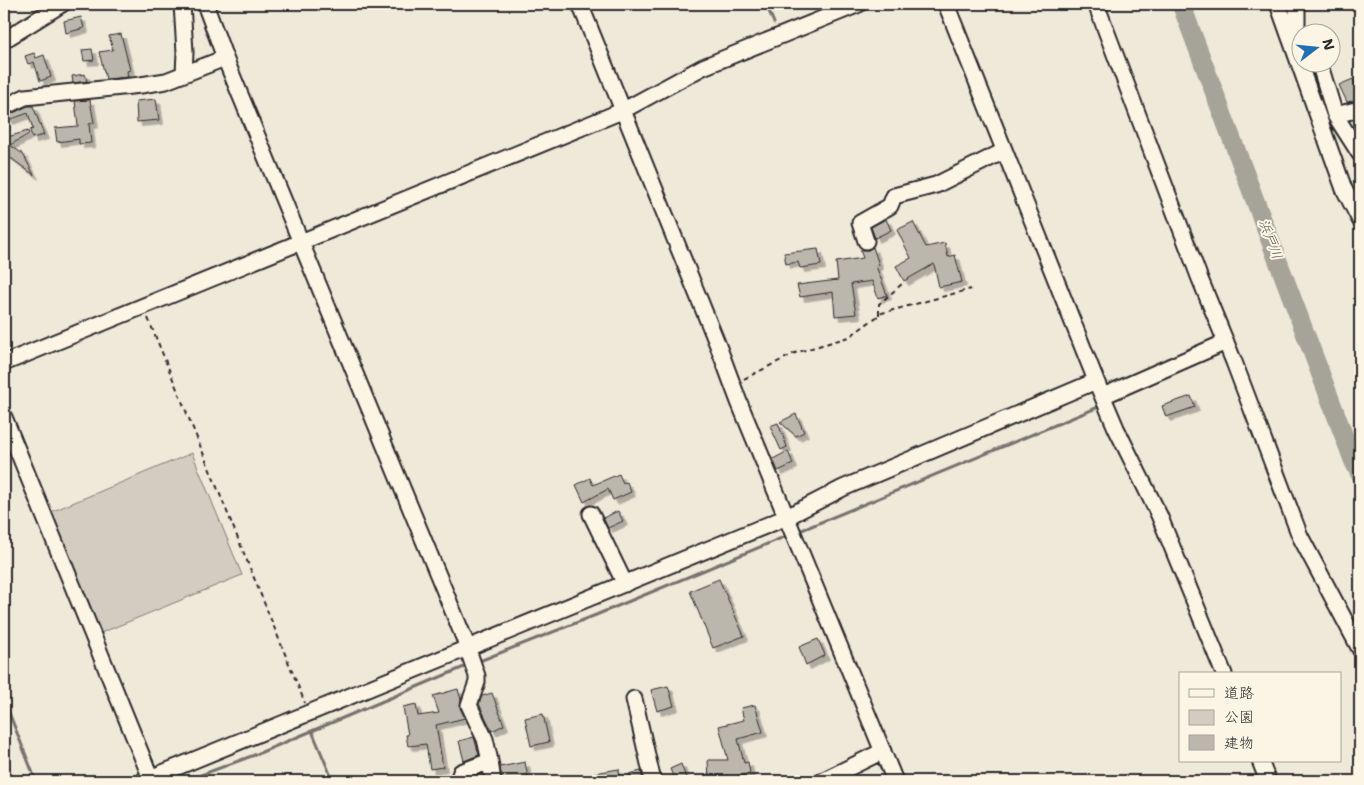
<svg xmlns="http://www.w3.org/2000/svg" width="1364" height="785" font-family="'Shantell Sans','Klee One',sans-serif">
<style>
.green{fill:#d2cdc0;stroke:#7e7c76}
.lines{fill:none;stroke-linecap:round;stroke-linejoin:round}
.stream{stroke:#75736d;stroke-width:3}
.river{stroke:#a6a399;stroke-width:19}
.building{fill:#bcb7ac;stroke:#2b2b2b;filter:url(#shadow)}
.minor-casing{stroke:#2b2b2b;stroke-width:19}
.path{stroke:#2b2b2b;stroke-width:2;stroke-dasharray:5 4;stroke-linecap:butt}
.minor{stroke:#fcf5e5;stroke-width:15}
.labels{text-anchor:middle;stroke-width:4;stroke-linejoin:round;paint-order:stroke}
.water-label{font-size:14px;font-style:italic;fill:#565552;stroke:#fcf5e5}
</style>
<defs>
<filter id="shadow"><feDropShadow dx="4.5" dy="4.5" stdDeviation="0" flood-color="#0004"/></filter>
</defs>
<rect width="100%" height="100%" fill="#efe9da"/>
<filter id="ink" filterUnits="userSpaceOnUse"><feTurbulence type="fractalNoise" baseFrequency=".02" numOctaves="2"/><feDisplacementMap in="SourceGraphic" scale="10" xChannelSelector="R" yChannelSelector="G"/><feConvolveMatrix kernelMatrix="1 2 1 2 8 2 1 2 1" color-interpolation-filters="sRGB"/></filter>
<g filter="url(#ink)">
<path class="green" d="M192,453L242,575L96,635L46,514Z"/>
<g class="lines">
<path class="stream" d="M766,4L774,23
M797,532L1101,406
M477,662L596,615L789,535
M4,700L36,781
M312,731L333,781
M185,781L257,754L469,665"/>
<path class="river" d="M1181,4L1353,460L1360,474"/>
</g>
<path class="building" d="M81,17L84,28L66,33L64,21Z
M121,34L130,70L127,71L128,77L106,79L99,52L113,50L109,36Z
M92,49L94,60L84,61L82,50Z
M34,53L36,58L44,55L51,77L40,81L34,62L28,64L25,56Z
M85,74L87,81L73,83L72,76Z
M1353,79L1360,96V100L1347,102L1339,85Z
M156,99L159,120L137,122L136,101Z
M90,100L94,123L89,124L91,143L79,144V139L57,142L55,128L78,126L75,101Z
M28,106H33L44,135L32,138L30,130L33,129L28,113L9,120L7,116Z
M28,131L29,134L10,145L23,154L34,175L4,153V138Z
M886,219L891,230L875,238L871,227Z
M913,222L926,247L945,243L948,257L955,255L962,282L939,287L934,264L904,281L896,266L911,258L897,230Z
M873,247L879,265L876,266L887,295L878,298L872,281L851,284L856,314L835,316L833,292L800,297L797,285L838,280L836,262L863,258L860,250H868Z
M818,249L821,265L800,268L798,262L786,264L784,253Z
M1191,396L1195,407L1166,417L1162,406Z
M796,414L804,432L796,436L780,422Z
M778,423L787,447L781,450L770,426Z
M788,451L793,464L778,471L773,459Z
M619,474L623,483L627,482L631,492L613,500L608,489L584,502L576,485L590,478L593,485Z
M618,511L623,521L608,528L603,518Z
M719,579L744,636L713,648L690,591Z
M818,639L825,655L806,665L799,647Z
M668,686L674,706L657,711L651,690Z
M458,689L461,700L460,708L465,718L436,725L443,767L430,769L426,744L408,746L406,735H408L403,707L416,704L418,716L439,713L433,696Z
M492,693L504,725L492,731L479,704L482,696Z
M755,705L763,732L738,739L744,763L748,762L750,773L727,779L709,780L708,760H728L719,726L744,720L741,708Z
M543,714L549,742L531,746L525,718Z
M474,737L479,755L464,761L459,741Z
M525,762L528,778L502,781L500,767Z
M681,764L686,778L675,781L670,769Z
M619,769L620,779L595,781L594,773Z
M641,771L643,781H630L629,774Z"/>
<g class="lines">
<g class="minor-casing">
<path id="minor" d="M205,4L225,58L464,638L477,676V682L469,705L485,739L490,761L461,772L458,781
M580,4L717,343L739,402L895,781
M946,4L1099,388L1116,428L1159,515L1224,674
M1096,4L1200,279L1234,362L1300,536L1360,649
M1278,4L1344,189L1360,220
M1297,4V28L1302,41
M4,34L6,39L62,4
M1319,62L1335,115L1360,154
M184,74L225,58
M4,107L25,97L141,85L166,81L184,74L185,52L182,4
M1335,115L1360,109
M866,241L860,223L890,206L894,196L936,185L1004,151
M4,363L622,111L703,67L859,4
M1103,396L1226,342
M4,417L152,781
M591,514L625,584
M634,699L653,781
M490,761L493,781
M1260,761L1268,781
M143,781L787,517L843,488L1096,381
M822,781L883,751"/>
</g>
<path class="path" d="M879,315V304L902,284
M148,318L305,703
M744,379L795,353L849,337L882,313L971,289"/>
<use href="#minor" class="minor"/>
</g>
</g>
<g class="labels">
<g class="water-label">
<text transform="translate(1271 239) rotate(69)" y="5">浜戸川</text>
</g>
</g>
<rect width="1364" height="785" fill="none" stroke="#fcf5e5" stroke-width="20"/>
<rect x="10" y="10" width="1344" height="765" fill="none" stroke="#2b2b2b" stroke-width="2" filter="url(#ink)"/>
<rect x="1179" y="672" width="162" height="90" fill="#fcf5e5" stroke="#a8a49b"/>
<rect x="1189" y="689" width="25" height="8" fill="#fcf5e5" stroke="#a8a49b"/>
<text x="1224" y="698" font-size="15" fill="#2b2b2b">道路</text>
<rect x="1189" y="710" width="25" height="15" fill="#d2cdc0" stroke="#a8a49b"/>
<text x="1224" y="722" font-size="15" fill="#2b2b2b">公園</text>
<rect x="1189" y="735" width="25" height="15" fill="#bcb7ac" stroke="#a8a49b"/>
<text x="1224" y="748" font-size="15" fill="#2b2b2b">建物</text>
<g transform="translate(1316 48) rotate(74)"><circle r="24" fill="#fcf5e5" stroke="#a8a49b"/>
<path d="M0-4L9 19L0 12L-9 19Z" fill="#1f6fb2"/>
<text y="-8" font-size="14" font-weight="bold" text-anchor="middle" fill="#2b2b2b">N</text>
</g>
</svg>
